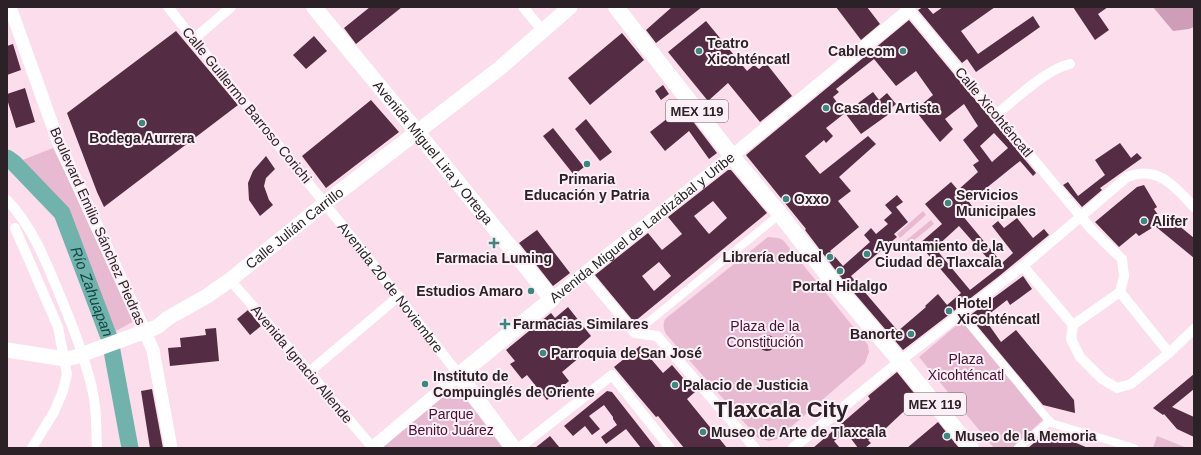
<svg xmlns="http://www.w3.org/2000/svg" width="1201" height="455" font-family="Helvetica,sans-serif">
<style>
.green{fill:#e8bad2}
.forest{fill:#ce9db7}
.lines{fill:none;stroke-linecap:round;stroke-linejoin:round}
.river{stroke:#72b2ac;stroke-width:17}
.building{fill:#542c43;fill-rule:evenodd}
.pedestrian{stroke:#fff;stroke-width:8}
.minor{stroke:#fff;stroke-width:10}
.tertiary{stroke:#fff;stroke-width:13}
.secondary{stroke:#fff;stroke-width:15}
.primary{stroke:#fff;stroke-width:16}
.poi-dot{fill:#3f8681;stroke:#fcf0f6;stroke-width:1.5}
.labels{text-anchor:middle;stroke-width:4;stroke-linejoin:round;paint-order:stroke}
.shield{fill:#fcf0f6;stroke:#6a5f65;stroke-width:1}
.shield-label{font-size:13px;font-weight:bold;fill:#2c2127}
.poi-label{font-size:14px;font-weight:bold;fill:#2c2127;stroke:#fcf0f6;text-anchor:start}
.street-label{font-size:14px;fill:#2c2127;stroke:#fcf0f6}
.park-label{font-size:14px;fill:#480e33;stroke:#fcf0f6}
.water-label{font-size:15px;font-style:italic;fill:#0f4945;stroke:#fcf0f6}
.town-label{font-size:22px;font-weight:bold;fill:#2c2127;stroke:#fcf0f6}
</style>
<rect width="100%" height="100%" fill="#fbddec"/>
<path class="green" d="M53,148L138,319L114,332L84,251L55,200L20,161Z
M923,211L926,215L900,238L897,234Z
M931,220L934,224L907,246L904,242Z
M768,237L778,238L783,240L868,345L869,352L865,363L777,439L769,441L758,438L666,334C663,328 663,325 665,319Z
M964,319L1044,419L1012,448H994L919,357Z
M455,386L505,448H379Z
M1157,436L1187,448H1153Z"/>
<path class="forest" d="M1153,7H1194V27L1189,29L1173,31Z"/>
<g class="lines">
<path class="river" id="s1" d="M7,158L14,163L62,213L110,340L130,448"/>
</g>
<path class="building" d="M370,7H402L356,44L344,28Z
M672,7H702L656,43L646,30Z
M836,7H867L880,24L861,40Z
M923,7H927L933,14L943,7H995L961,31L978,54L1033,16L1040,27L976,72L967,59L962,63L918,10Z
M1073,7H1108L1098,14L1109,30L1095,40Z
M909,20L1036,173L1033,176L1020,161L969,202L972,206L962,215L1002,263L1013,253L992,226L998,221L1004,228L1017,218L1033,238L1044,229L1049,235L998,277L903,350L843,280L805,230L806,229L746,155ZM874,59L896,86L916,71L933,95L915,110L940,142L953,129L945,119L964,104L978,126L963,140L979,161L973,165L978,172L958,190L951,182L925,204L942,224L919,244L961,293L947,305L938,294L925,306L926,307L898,331L851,276L897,237L894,234L908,222L896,207L903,202L897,195L885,205L892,213L884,220L888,224L876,234L871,228L864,235L870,242L843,266L830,251L859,227L838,201L851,191L839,177L876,144L868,136L820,174L805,156L824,140L826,143L833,136L826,128L845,113L833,97L839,92L836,89ZM994,133L1008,148L992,162L980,146ZM959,226L997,269L970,290L935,248Z
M706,21L747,71L754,65L759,69L766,63L792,96L760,122L728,83L708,101L668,52Z
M176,31L238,105L104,207L97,192L67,113Z
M622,33L644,60L590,105L568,78Z
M314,36L327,51L306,69L293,55Z
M13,44L21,70L7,75V46Z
M663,85L669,94L661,100L655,91Z
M25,88L35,122L16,128L7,99V94Z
M873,92L879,100L887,93L896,104L887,112L889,114L861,134L845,113Z
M371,100L399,132L326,188L302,156Z
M682,107L717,153L709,159L689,131L665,151L650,132Z
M586,119L612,152L600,161L575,129Z
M553,128L584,167L574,175L543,136Z
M1120,143L1131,158L1137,153L1142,158L1100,188L1102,190L1082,207L1063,185L1068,182L1078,196L1105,175L1095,160Z
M266,156L275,169L266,178L264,186L269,200L273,205L260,216L249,200L248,183L253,171Z
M728,170H731L767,213L634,322L595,275L648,233L662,250L682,234L668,217ZM713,201L727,218L709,234L694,216ZM659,262L671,276L654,291L642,276Z
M1144,185L1157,207L1154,209L1163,222L1172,220L1194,238V258L1155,226L1139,236L1136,233L1119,247L1095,222L1137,187Z
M537,230L570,273L553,286L519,243Z
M1023,276L1032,289L1010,305L1007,300L984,318L1001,342L1016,330L1074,400L1075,413L1043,405L969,316Z
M568,307L591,336L575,350L580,357L562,372L569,381L547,400L527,375L522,379L510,364L515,361L506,350L551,313L555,318Z
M248,310L261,326L250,335L237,319Z
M216,328L219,361L170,366L168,348L181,347L180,338L206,335L205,329Z
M759 343a8 8 0 1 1 16 0a8 8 0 1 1-16 0Z
M640,346L663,373L672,365L695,392L687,399L727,448H684L658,416L656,417L639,397L614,367Z
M897,372L918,398L884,430L868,440L871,443L865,448H858L846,432L834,441L840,448H813L870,399L868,396Z
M1194,374V389L1172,407L1194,417V437L1177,429L1164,414L1163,415L1153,408Z
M152,389L163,448H150L141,391Z
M607,391L612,392L656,448H641L626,429L606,444L601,437L617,425L613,419V417L604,405L589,416L600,429L592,435L585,426L573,436L564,426Z
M938,422L959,448H907Z
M1048,431L1088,448H1028Z
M550,436L560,448H535Z"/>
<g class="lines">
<path class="pedestrian" d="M961,314L1051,423L1134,448
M635,333L780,214
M1018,448L1050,421"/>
<g class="minor">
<path id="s2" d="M168,7L361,249L459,375"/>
<path d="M523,7L542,30"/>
<path d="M907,7L1092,230L1122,259L1124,276L1120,292L1169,353"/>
<path d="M194,39L231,7"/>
<path d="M997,114C1017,98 1045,70 1070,64"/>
<path d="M7,200C33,227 47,264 61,298C74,329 86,360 93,393C97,411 96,430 97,448"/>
<path d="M15,228L58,327L67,374L63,391L54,412L32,448"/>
<path d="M1023,266L1073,325"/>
<path d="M585,273L635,333L657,336L755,448"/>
<path d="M230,280C279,335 325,392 373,448"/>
<path d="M1073,325L1071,339L1080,357L1102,379L1117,388L1131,384L1169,353L1194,329"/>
<path d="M1073,325L1120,292"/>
<path d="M308,373L399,296"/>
<path d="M519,448L612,375L670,448"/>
<path d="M793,448L900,361L1023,266L1127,177C1158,165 1174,186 1194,207"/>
</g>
<g class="tertiary">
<path d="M10,7L58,141L153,350L171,448"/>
<path id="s3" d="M552,299L732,156L909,10"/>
<path d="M372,448L459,375"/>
</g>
<path class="secondary" id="s4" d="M7,350L65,359L75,357L157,327L168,318L207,296L230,280L325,203L500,68L570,7"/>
<g class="primary">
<path id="s5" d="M314,7L417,132L552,299L459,375L513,448"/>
<path d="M616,7L732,156L780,214L836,286L900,361L971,448"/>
</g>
</g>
<g class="poi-dot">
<circle cx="699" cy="51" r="4"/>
<circle cx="903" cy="51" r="4"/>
<circle cx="826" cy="108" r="4"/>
<circle cx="142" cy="123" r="4"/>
<circle cx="587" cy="164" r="4"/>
<circle cx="786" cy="199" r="4"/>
<circle cx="948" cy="203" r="4"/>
<circle cx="1144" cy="221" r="4"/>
<path d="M492 237h4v4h4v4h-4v4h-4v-4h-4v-4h4z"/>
<circle cx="867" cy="254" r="4"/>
<circle cx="830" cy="257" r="4"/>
<circle cx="840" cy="271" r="4"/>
<circle cx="531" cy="291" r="4"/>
<circle cx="949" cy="311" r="4"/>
<path d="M503 318h4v4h4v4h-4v4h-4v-4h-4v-4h4z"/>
<circle cx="911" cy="334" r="4"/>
<circle cx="543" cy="353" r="4"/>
<circle cx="425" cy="384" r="4"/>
<circle cx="675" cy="385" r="4"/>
<circle cx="703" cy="432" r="4"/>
<circle cx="947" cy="436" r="4"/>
</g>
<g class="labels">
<g class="shield">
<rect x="666" y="100" width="62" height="22" rx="3"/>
<rect x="904" y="393" width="62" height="22" rx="3"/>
</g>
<g class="shield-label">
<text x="697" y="116">MEX 119</text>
<text x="935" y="409">MEX 119</text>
</g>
<g class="poi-label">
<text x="707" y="48">Teatro<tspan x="707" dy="16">Xicohténcatl</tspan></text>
<text x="895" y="56" text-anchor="end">Cablecom</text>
<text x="834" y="113">Casa del Artista</text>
<text x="142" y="143" text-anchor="middle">Bodega Aurrera</text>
<text x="587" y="184" text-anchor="middle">Primaria<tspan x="587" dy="16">Educación y Patria</tspan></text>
<text x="956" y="200">Servicios<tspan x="956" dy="16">Municipales</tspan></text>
<text x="794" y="204">Oxxo</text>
<text x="1152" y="226">Alifer</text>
<text x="875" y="251">Ayuntamiento de la<tspan x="875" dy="16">Ciudad de Tlaxcala</tspan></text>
<text x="822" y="262" text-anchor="end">Librería educal</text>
<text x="494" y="263" text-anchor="middle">Farmacia Luming</text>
<text x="840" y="291" text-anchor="middle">Portal Hidalgo</text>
<text x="523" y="296" text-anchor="end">Estudios Amaro</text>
<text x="957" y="308">Hotel<tspan x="957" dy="16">Xicohténcatl</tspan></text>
<text x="513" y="329">Farmacias Similares</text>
<text x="903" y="339" text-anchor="end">Banorte</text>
<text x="551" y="358">Parroquia de San José</text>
<text x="433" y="381">Instituto de<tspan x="433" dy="16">Compuinglés de Oriente</tspan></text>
<text x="683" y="390">Palacio de Justicia</text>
<text x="711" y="437">Museo de Arte de Tlaxcala</text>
<text x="955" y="441">Museo de la Memoria</text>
</g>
<g class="street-label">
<text transform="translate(247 105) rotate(51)" y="5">Calle Guillermo Barroso Corichi</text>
<text transform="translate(994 112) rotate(50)" y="5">Calle Xicohténcatl</text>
<text dy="5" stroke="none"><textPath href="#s5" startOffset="188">Avenida Miguel Lira y Ortega</textPath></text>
<text transform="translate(98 226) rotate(66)" y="5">Boulevard Emilio Sánchez Piedras</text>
<text dy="5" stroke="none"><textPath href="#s3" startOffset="115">Avenida Miguel de Lardizábal y Uribe</textPath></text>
<text dy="5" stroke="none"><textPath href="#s4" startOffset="326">Calle Julián Carrillo</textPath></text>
<text dy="5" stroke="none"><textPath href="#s2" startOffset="358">Avenida 20 de Noviembre</textPath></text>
<text transform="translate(302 364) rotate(50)" y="5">Avenida Ignacio Allende</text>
</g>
<g class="park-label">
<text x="765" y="331">Plaza de la<tspan x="765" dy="16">Constitución</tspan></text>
<text x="966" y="364">Plaza<tspan x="966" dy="16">Xicohténcatl</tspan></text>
<text x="451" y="419">Parque<tspan x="451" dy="16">Benito Juárez</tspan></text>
</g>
<g class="water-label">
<text dy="5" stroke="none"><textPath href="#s1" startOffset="162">Río Zahuapan</textPath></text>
</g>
<g class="town-label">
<text x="781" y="417">Tlaxcala City</text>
</g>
</g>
<rect width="1201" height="455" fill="none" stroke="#2c2127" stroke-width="16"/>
</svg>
